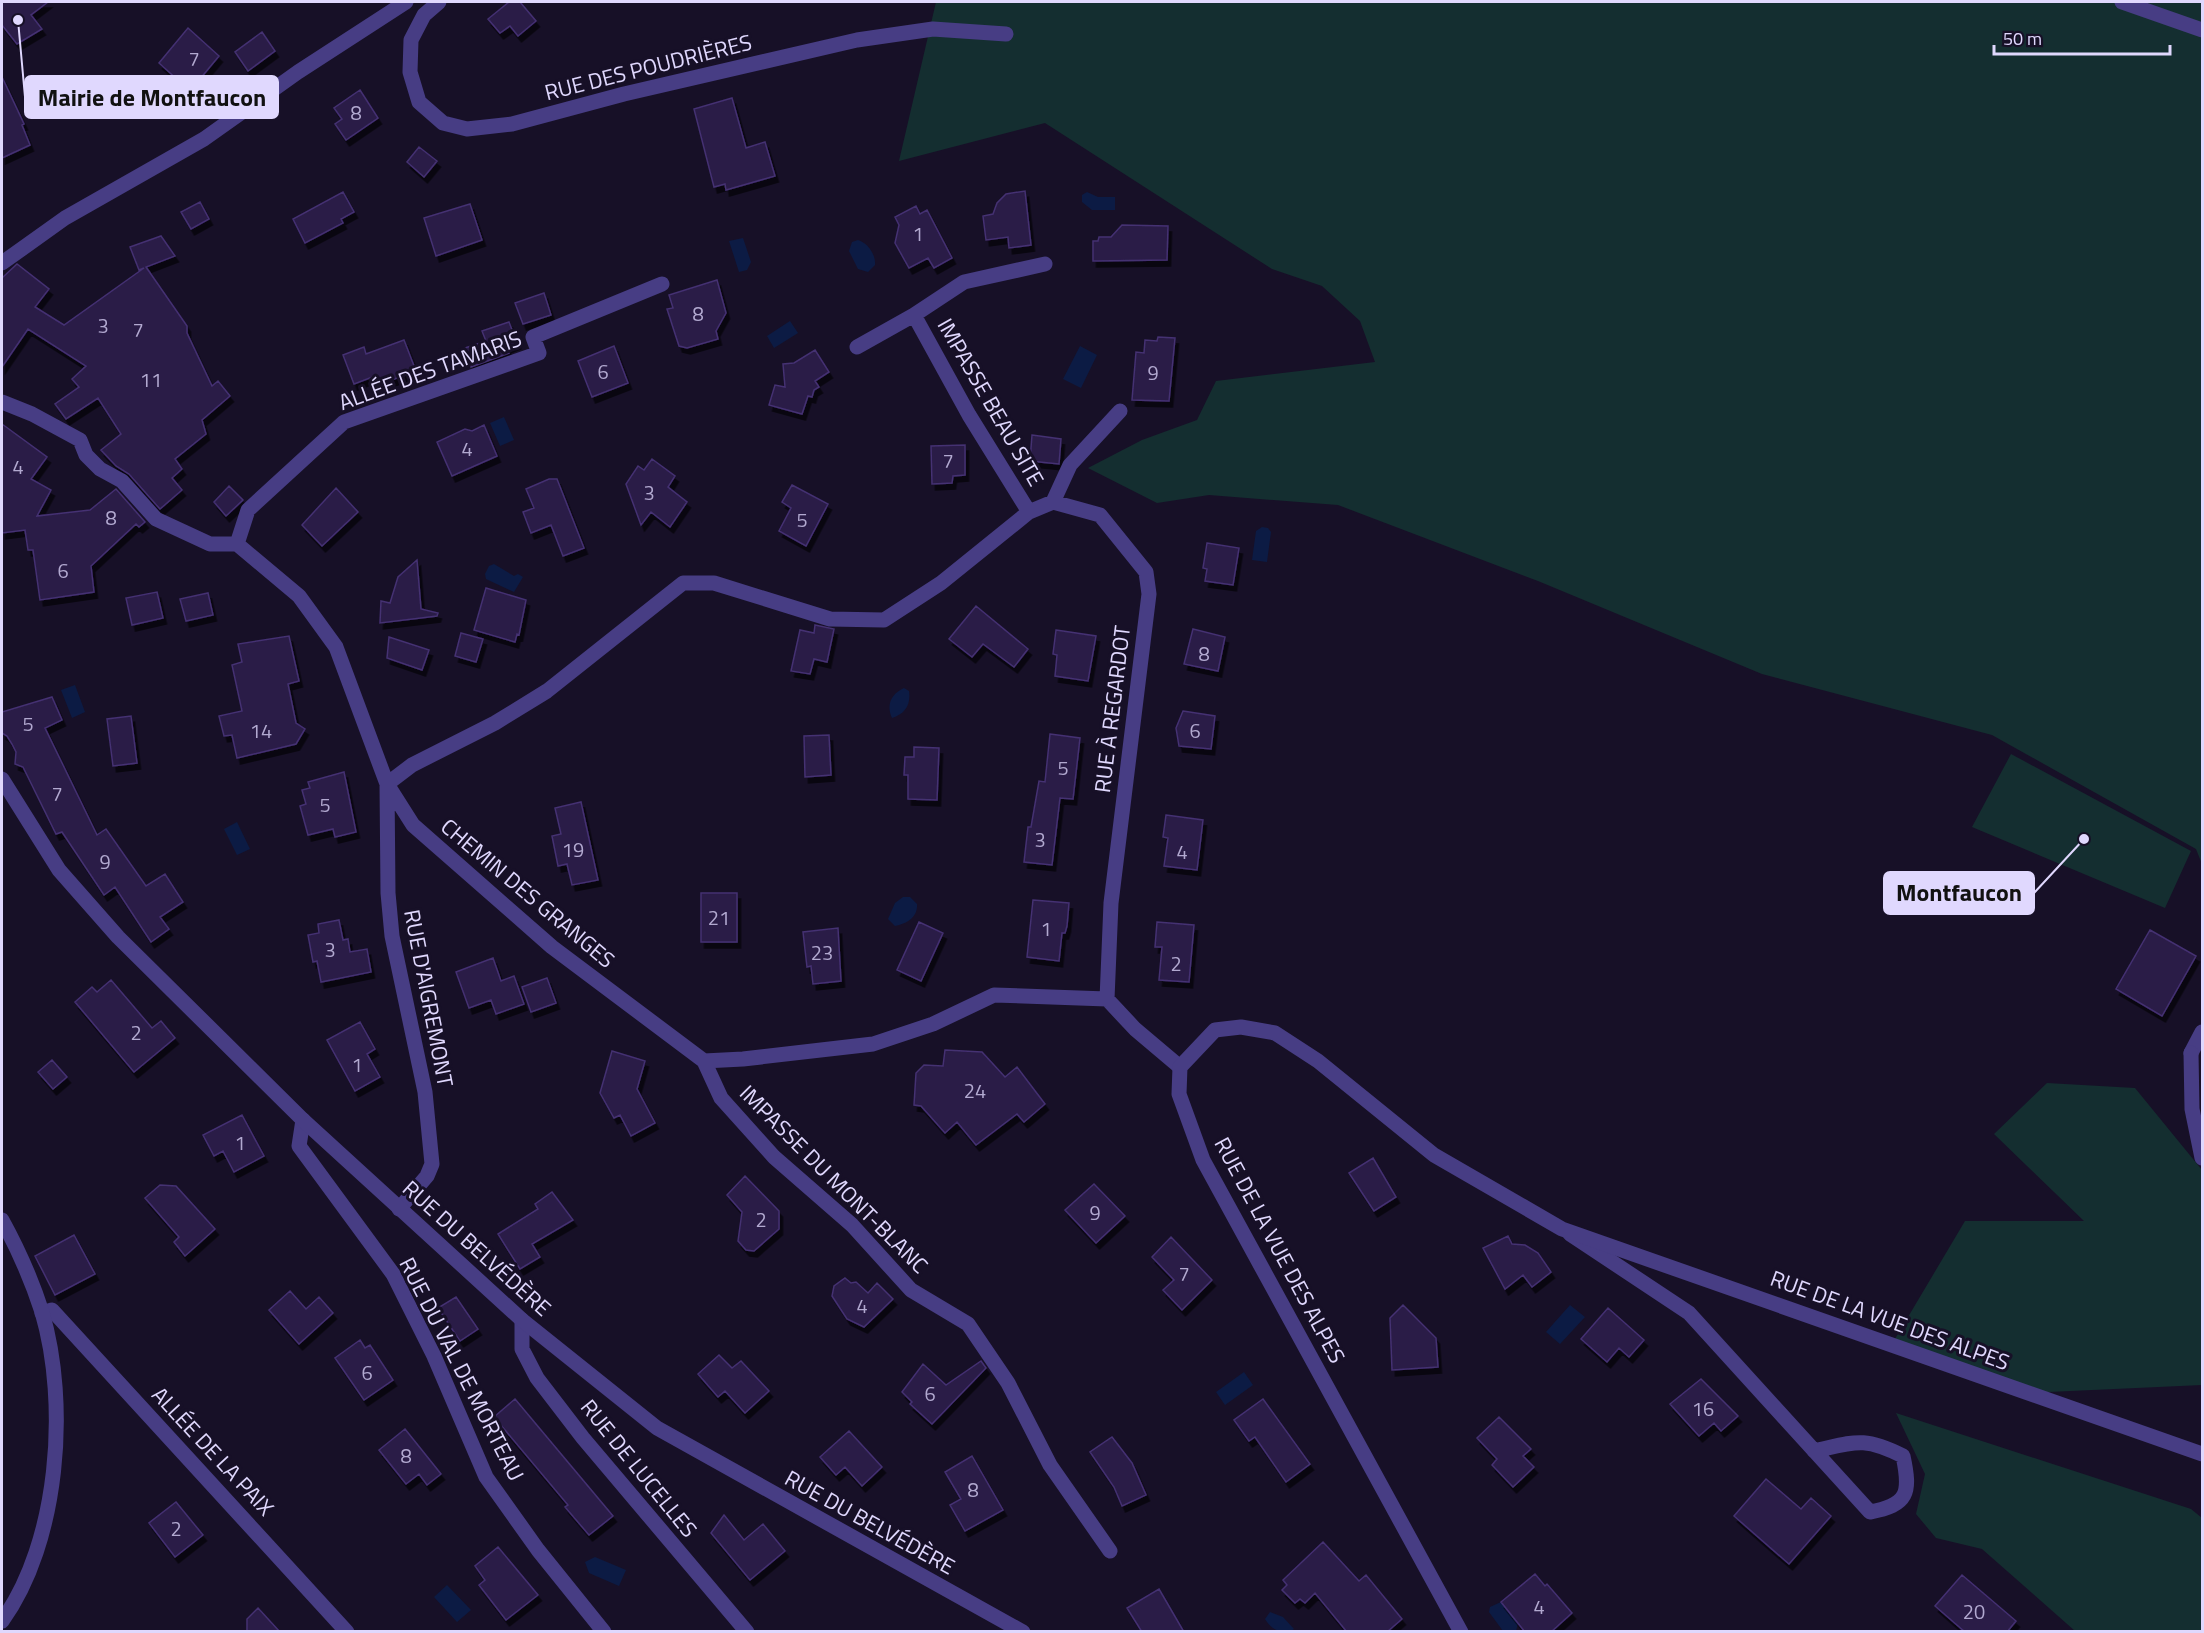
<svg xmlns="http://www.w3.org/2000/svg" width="2204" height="1633" font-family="'Titillium Web',sans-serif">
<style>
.green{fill:#142e30}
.water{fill:#0c1b44}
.building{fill:#2a1d47;stroke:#443072;stroke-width:1.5;filter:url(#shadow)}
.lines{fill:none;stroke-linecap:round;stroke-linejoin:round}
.minor{stroke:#473d84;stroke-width:15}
.tertiary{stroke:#473d84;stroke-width:15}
.labels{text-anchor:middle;stroke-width:6;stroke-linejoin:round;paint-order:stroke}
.number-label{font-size:20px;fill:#b2a9d0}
.street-label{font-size:22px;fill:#e0d8fe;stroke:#171027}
.leader{fill:none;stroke:#e0d8fe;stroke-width:2}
.callout-dot{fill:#e0d8fe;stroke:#171027;stroke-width:2}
.callout{fill:#e0d8fe;stroke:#e0d8fe;stroke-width:2}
.callout-label{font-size:24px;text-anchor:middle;font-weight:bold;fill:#111}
</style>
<defs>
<filter id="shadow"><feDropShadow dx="3.5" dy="6" stdDeviation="0" flood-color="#0009"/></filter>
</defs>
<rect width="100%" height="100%" fill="#171027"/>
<path class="green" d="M936,2H2202V864L2196,849L1992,735L1762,674L1538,581L1338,505L1209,495L1157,503L1088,468L1142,440L1197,420L1216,381L1375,362L1360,321L1322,286L1272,269L1045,123L899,161Z
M2011,754L2191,851L2165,908L1972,827Z
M2047,1083L2135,1088L2202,1170V1385L2027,1393L1892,1344L1965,1221H2084L1994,1134Z
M1896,1413L2191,1509L2202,1518V1631H2075L1982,1549L1936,1538L1916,1514L1925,1474Z"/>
<path class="water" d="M1087,192L1098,197H1115V210H1092L1082,202V195Z
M743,238L751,262L747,270L739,272L729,241Z
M858,240C868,243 876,255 875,265L868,272L858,269L849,251L852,242Z
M790,321L798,333L774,348L767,336Z
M1080,346L1097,355L1081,388L1063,379Z
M504,417L514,440L500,446L490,423Z
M1262,527L1268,528L1271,532L1267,562L1252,560L1256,531Z
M494,564L514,576L518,574L523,577L514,592L486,579L485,574L489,566Z
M75,685L85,712L72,718L61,690Z
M904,688L909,691C911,705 905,714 892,718C886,705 891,694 904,688Z
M237,822L250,849L237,855L224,829Z
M903,897H910L917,904C918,917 907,924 895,926L888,919L895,903Z
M1570,1305L1585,1317L1560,1344L1546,1332Z
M1244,1372L1253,1385L1225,1405L1216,1392Z
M595,1557L626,1570L619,1586L589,1573L585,1562Z
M447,1585L471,1610L457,1622L434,1597Z
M1501,1602L1518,1623L1516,1631H1503L1489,1612L1490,1607Z
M1270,1612L1283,1617L1294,1629L1291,1631C1278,1632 1273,1631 1265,1619Z"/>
<path class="building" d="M2,2H48L31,15L42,29L17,44L2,25Z
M509,2H520L536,21L518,36L510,26L500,33L488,19Z
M188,28L219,56L190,91L159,63Z
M262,32L275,51L248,71L235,52Z
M2,77L24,124L22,125L30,145L2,158Z
M360,90L378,118L346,140L335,124L342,119L334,108Z
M732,98L746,148L765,142L775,176L726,190L725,184L714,187L694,109Z
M419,147L437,161L424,177L407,162Z
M1025,191L1031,245L1009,248L1008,237L986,240L983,216L993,214L997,203L1006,194Z
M343,192L354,212L341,219L343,223L305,243L293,219Z
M200,202L209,219L191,229L181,212Z
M470,204L482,240L436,256L424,218Z
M916,206L920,214L927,210L952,258L934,268L928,258L909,268L895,243L899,225L895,217Z
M1122,225L1168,226L1167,260L1093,261V241H1098L1099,237H1111Z
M161,236L175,256L146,267L187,326V333L212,386L218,381L230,396L202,420L206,434L175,459L182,469L172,478L182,490L160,509L129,474L116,466L101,450L121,434L98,398L66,419L55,404L79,387L72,379L86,366L28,329L2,367V278L17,264L49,289L35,307L64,325L144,268L139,270L130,247Z
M717,280L726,313L716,331L718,339L687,348L679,346L667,309L673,308L669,295Z
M544,293L551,315L523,324L515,303Z
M509,322L517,343L507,347L509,353L471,367L465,348L486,341L482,331Z
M1158,337L1175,338L1169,401L1132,400L1136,352L1144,353L1145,340L1157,341Z
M404,340L416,371L378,385L375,376L354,384L343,355L364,347L366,354Z
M614,346L628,383L592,397L578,361Z
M815,350L829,372L815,381L819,387L814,390L812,397L808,396L802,414L769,405L775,385L785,387L783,364L794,363Z
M2,424L47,457L31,479L51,490L37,516L90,510L116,489L145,522L139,527L136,524L91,566L94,592L40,600L33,550H28L25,530L2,533Z
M484,425L497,456L452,476L437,442L465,429L472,431Z
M1032,435L1061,439L1059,464L1030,461Z
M965,445V475L953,476L952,483L932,484L931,446Z
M652,459L675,476L668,487L687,502L670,527L651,512L641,525L626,484L638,466L644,470Z
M549,479H557L584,548L563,556L551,525L531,533L523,512L534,508L526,489Z
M792,485L828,504L806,546L779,531L791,508L782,502Z
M229,486L243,500L226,516L214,502Z
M336,488L358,512L322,546L302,525Z
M1207,543L1239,548L1233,585L1205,581L1207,569L1203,568Z
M417,560L421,609L438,613L437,616L380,623L381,601L390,603L398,577Z
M486,588L526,600L519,635L517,634L515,642L474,630Z
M157,592L163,618L132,625L126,598Z
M208,593L213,615L186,621L180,599Z
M976,606L1028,649L1014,667L983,644L972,657L949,639Z
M815,625L834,629L827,662L814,659L810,674L791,671L800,630L814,633Z
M1193,629L1225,637L1218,671L1184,664Z
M1056,630L1096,636L1088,681L1055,676L1057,655L1053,654Z
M461,633L483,639L476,662L455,656Z
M289,636L299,681L288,684L296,723L305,729L296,744L237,758L232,735L224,736L219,716L242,711L232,665L242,662L238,644Z
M389,637L429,650L422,670L387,658Z
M52,697L62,720L45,728L97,835L106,829L146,886L165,874L183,902L160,917L169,929L151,942L115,887L104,895L62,832L56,834L23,767L15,764L16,752L12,744L7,736L2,733V712Z
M1183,711L1215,716L1211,749L1179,746L1176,728Z
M131,716L137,763L113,766L107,719Z
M1050,734L1080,738L1073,799L1060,798L1052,865L1024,862L1028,827H1031L1039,781L1045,782Z
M829,735L831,775L805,777L804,736Z
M914,747L939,748L937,800L908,799V775H904L905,757H914Z
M344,772L356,832L335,837L333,829L308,835L300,806L306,804L302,790L310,788L308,782Z
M581,802L598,880L572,885L567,864L558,866L552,836L561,834L555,808Z
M1166,815L1203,820L1197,870L1164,866L1168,838L1163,837Z
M701,893H737V942H701Z
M1033,900L1069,903L1067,926L1065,933H1062L1059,961L1027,957Z
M339,920L343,940L348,939L350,952L367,949L371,972L321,982L317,961L313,962L308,935L319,933L318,924Z
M919,922L943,933L921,981L897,970Z
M1157,922L1194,925L1189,982L1159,980L1162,947H1155Z
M838,928L841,981L813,984L811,966L807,967L803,932Z
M2150,930L2196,956L2162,1016L2116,989Z
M493,958L501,981L514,976L524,1004L496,1014L491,1000L469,1008L456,972Z
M547,978L556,1003L531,1012L522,987Z
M111,980L152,1028L161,1021L175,1038L134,1072L75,1002L92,987L97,992Z
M360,1022L375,1049L367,1054L380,1077L355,1091L327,1040Z
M945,1050L982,1052L1005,1077L1017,1067L1045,1104L1024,1122L1017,1114L976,1145L957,1122L945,1133L921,1106L914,1105L916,1073L924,1065L943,1066Z
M612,1051L645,1061L637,1089L655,1123L631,1136L620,1115L614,1118L600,1093Z
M52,1060L67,1077L53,1089L38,1072Z
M242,1115L264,1156L234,1172L223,1151L214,1156L203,1135Z
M1373,1158L1396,1197L1374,1211L1349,1173Z
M745,1176L779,1211V1229L754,1251L746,1250L738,1241L742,1212L727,1195Z
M1094,1184L1125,1216L1096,1243L1065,1210Z
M160,1185L176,1186L215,1229L185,1256L174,1242L179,1237L145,1198Z
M552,1192L573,1220L532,1244L540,1257L520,1269L498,1234L538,1209L535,1204Z
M74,1235L95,1274L55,1295L35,1256Z
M1508,1236L1512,1244L1525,1245L1538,1253L1551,1272L1532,1287L1523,1275L1505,1289L1483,1248Z
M1171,1237L1212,1280L1182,1310L1163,1290L1174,1280L1152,1257Z
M845,1278L851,1283L856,1282L868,1293L877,1283L893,1299L864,1327L847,1319L832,1296L834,1286Z
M290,1291L306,1309L319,1297L333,1313L299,1344L269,1310Z
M456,1297L478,1329L460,1341L438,1308Z
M1403,1305L1436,1338L1438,1367L1392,1370L1390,1318Z
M1608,1308L1644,1340L1629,1357L1619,1348L1607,1362L1581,1339Z
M360,1340L365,1348L370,1345L393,1380L364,1400L335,1358Z
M719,1355L732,1368L741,1361L769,1391L745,1413L725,1391L718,1397L698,1374Z
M981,1361L986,1368L932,1424L910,1404L912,1402L902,1392L923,1364L946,1385Z
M1701,1379L1738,1416L1721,1431L1714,1423L1699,1436L1670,1404Z
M515,1399L613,1516L589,1535L565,1507L568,1505L494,1417Z
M1263,1399L1310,1464L1286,1482L1255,1437L1249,1441L1234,1420Z
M1499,1417L1531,1449L1523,1456L1534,1467L1513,1487L1492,1465L1497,1459L1477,1438Z
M405,1429L441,1474L427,1485L419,1474L406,1484L379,1450Z
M849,1431L882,1467L862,1486L845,1467L836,1475L820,1457Z
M1112,1437L1132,1463L1146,1495L1122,1506L1114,1487L1090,1452Z
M972,1456L1003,1510L965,1531L950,1505L961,1499L945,1472Z
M1766,1479L1801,1509L1811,1498L1831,1516L1789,1564L1734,1516Z
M176,1502L203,1535L175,1557L149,1523Z
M724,1515L744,1540L763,1524L785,1551L750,1580L711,1533Z
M1323,1542L1359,1581L1366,1575L1402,1619L1387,1632H1347L1315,1593L1305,1603L1300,1599L1295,1603L1282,1590L1287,1585L1283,1580Z
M498,1547L538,1595L506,1620L479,1585L485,1580L475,1566Z
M1535,1574L1545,1586L1547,1584L1572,1613L1551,1632H1525L1501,1602Z
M1962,1575L2016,1621L2007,1632H1965L1935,1606Z
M1159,1589L1184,1632H1142L1127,1608Z
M258,1608L280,1632H247V1619Z"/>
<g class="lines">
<path class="minor" d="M439,2L424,15L411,40L410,72L419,102L443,123L467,129L512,124L624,94L857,40L933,29L1006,34
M2122,2L2202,30
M857,347L914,315
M2,402L32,414L80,440L86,455L100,469L122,481L156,519L210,544H237L299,596L336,647L387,784L413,825L552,947L704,1061L743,1059L873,1044L933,1024L994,995L1107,999L1135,1029L1180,1067
M1053,502L1070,465L1120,411
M1029,512L969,415L914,315L964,282L1045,264
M237,544L248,510L344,422L539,353L533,337L662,284
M387,784L412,765L495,723L547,691L683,583H714L830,619L884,620L941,583L1029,512L1053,502L1100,515L1146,572L1149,594L1111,903L1107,999
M387,784L388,893L392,936L425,1092L432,1164L427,1176L399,1209
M2191,1053L2202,1032
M704,1061L721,1098L774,1157L852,1225L911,1290L968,1324L1008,1383L1050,1465L1110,1551
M303,1120L299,1146L393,1274L434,1356L486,1477L538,1550L604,1632
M1570,1234L1689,1313L1870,1512C1908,1505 1911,1493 1903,1456C1863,1436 1855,1442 1814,1451
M42,1313L52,1310L347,1632
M522,1320V1349L537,1378L583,1438L747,1632"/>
<path class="tertiary" d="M2,263L65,218L204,139L298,72L406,2
M2,779L59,870L118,937L303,1120L522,1320L657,1428L1023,1632
M2191,1053L2192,1109L2202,1158
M2,1220C18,1249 32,1281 42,1312C69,1404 59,1542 2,1621
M1461,1632L1203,1160L1179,1094L1180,1067L1215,1030L1241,1027L1275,1033L1318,1061L1434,1155L1562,1229L2202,1454"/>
</g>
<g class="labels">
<g class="number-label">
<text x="194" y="66">7</text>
<text x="356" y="120">8</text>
<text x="918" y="241">1</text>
<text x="698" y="321">8</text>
<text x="103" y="333">3</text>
<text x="138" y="337">7</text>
<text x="603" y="379">6</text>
<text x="1153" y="380">9</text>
<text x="151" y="387">11</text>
<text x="467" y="456">4</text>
<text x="948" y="468">7</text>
<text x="18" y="474">4</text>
<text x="649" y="500">3</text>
<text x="111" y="525">8</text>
<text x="802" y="527">5</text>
<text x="63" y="578">6</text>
<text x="1204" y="661">8</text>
<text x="28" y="731">5</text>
<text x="261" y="738">14</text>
<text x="1195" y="738">6</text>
<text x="1063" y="775">5</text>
<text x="57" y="801">7</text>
<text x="325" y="812">5</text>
<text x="1040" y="847">3</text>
<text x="573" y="857">19</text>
<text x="1182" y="859">4</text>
<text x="105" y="869">9</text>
<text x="719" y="925">21</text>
<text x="1046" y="936">1</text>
<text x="330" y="957">3</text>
<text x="822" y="960">23</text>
<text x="1176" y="971">2</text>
<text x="136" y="1040">2</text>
<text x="357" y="1072">1</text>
<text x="975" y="1098">24</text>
<text x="240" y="1150">1</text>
<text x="1095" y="1220">9</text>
<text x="761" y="1227">2</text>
<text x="1184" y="1281">7</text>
<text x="862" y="1313">4</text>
<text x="367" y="1380">6</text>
<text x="930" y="1401">6</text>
<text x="1703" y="1416">16</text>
<text x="406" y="1463">8</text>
<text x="973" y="1497">8</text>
<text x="176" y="1536">2</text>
<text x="1539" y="1614">4</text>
<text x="1974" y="1619">20</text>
</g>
<g class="street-label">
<text transform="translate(648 67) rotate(-14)" y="8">RUE DES POUDRIÈRES</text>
<text transform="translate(430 370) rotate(-20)" y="8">ALLÉE DES TAMARIS</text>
<text transform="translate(991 402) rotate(60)" y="8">IMPASSE BEAU SITE</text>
<text transform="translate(1112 709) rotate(-83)" y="8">RUE À REGARDOT</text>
<text transform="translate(528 893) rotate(40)" y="8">CHEMIN DES GRANGES</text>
<text transform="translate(429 998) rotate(79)" y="8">RUE D'AIGREMONT</text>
<text transform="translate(834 1179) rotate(45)" y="8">IMPASSE DU MONT-BLANC</text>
<text transform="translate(477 1248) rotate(42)" y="8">RUE DU BELVÉDÈRE</text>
<text transform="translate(1280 1250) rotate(62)" y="8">RUE DE LA VUE DES ALPES</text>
<text transform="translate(1890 1320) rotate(20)" y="8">RUE DE LA VUE DES ALPES</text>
<text transform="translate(462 1369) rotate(63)" y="8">RUE DU VAL DE MORTEAU</text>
<text transform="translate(213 1451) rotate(47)" y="8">ALLÉE DE LA PAIX</text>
<text transform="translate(639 1468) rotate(51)" y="8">RUE DE LUCELLES</text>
<text transform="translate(870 1522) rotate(29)" y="8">RUE DU BELVÉDÈRE</text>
</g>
</g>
<path class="leader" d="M18 20L25 97M2084 839L2034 893"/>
<g class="callout-dot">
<circle cx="18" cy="20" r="6"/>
<circle cx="2084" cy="839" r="6"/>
</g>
<g class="callout">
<rect x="25" y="76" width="253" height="42" rx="6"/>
<rect x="1884" y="872" width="150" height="42" rx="6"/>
</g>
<g class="callout-label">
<text x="152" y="106">Mairie de Montfaucon</text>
<text x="1959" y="901">Montfaucon</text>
</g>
<rect width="2204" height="1633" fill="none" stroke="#e0d8fe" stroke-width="6"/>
<path d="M1994 45v9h176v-9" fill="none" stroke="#e0d8fe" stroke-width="3"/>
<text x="2003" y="45" font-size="18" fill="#e0d8fe" stroke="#171027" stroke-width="4.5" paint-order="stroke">50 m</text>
</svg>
